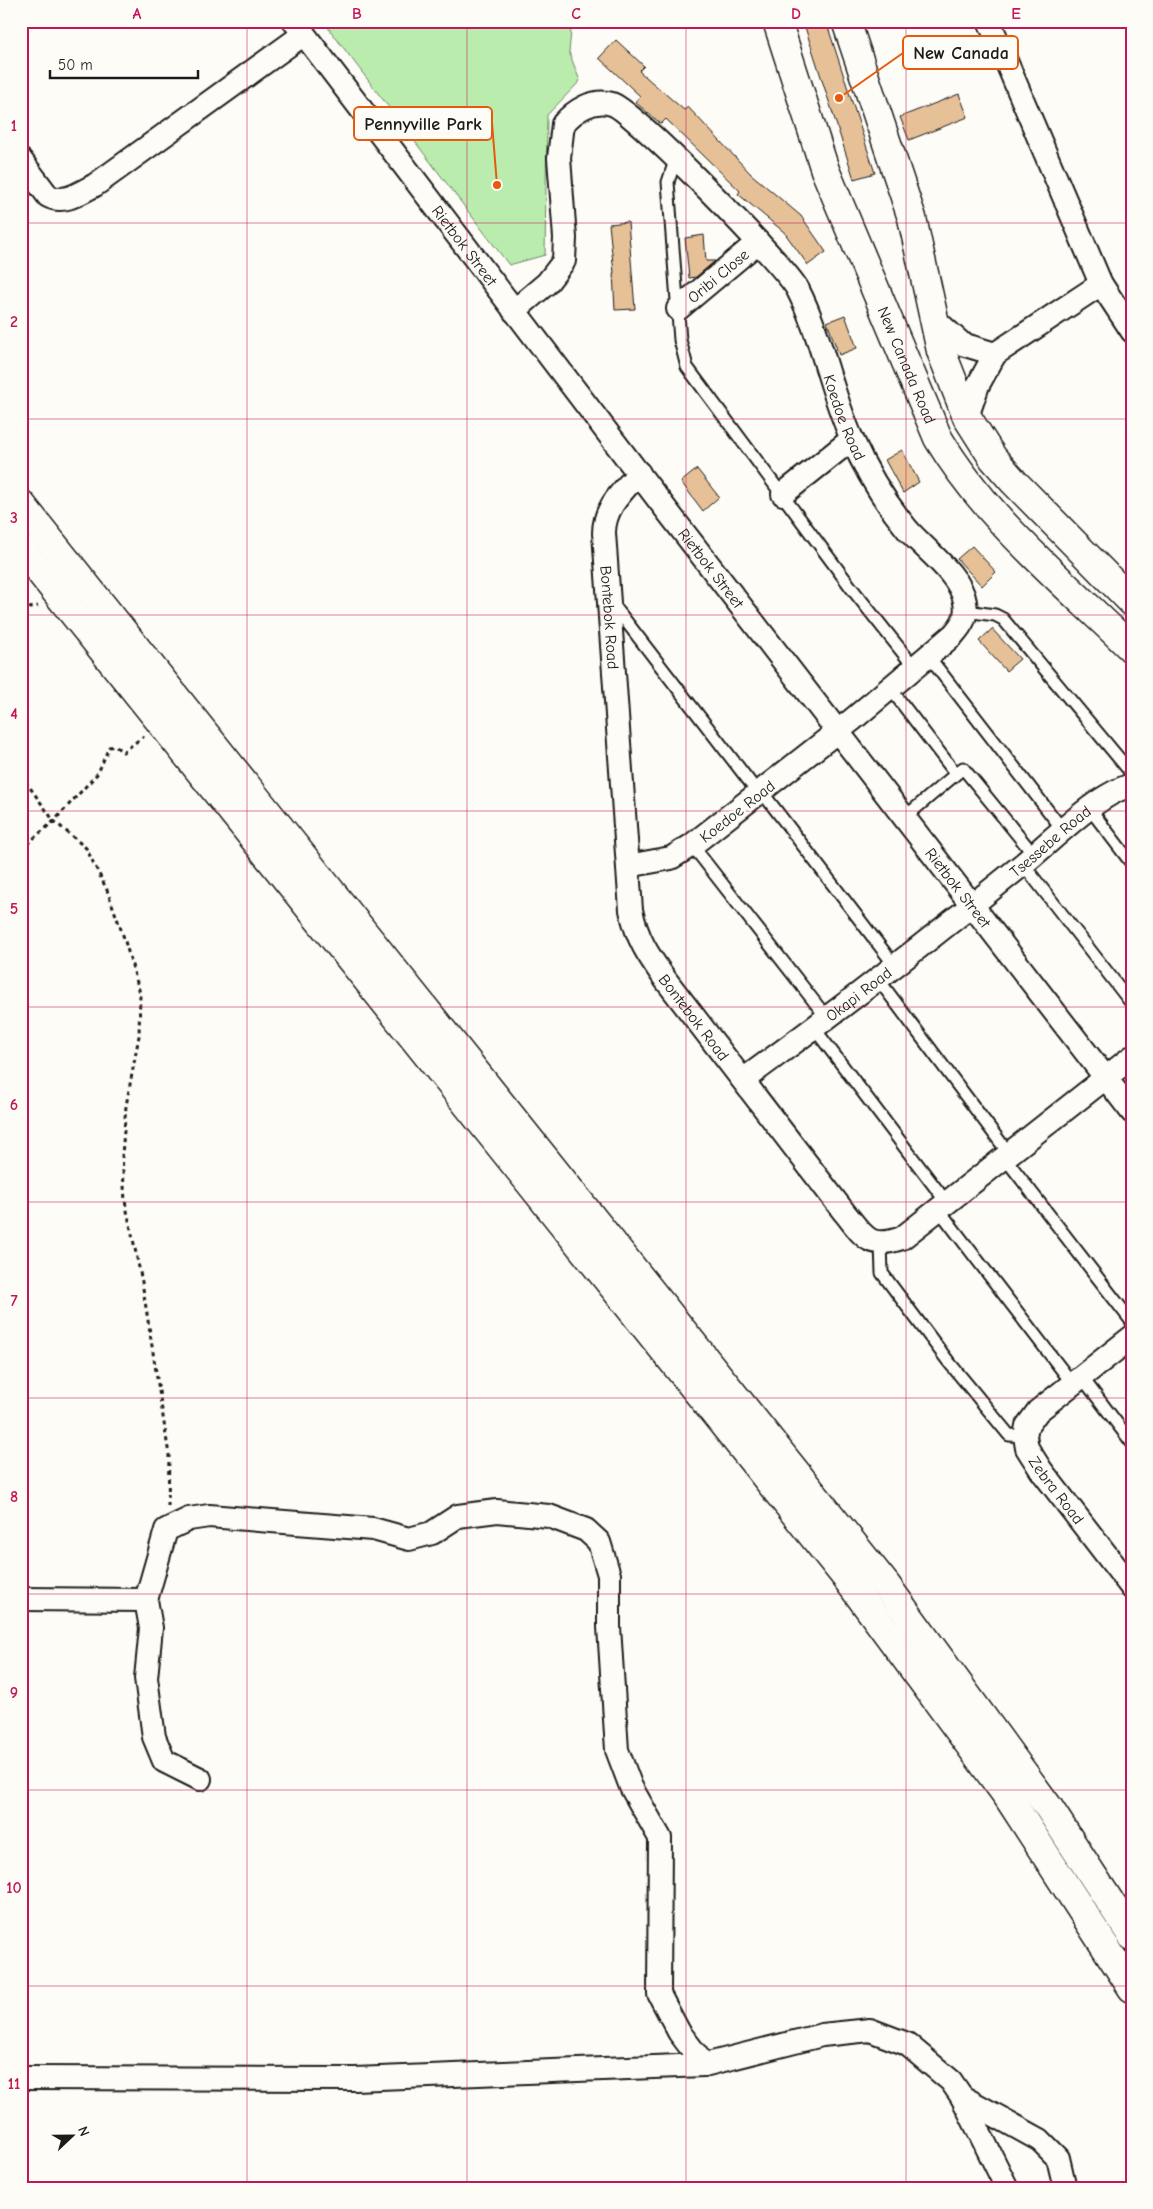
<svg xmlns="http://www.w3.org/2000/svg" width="1153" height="2209" font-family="'Comic Neue',sans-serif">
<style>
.green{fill:#baedad;stroke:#6b8464}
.building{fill:#e6c096;stroke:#1c1c1c}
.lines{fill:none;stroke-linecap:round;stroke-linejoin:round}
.service-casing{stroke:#1c1c1c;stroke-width:15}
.minor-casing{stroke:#1c1c1c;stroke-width:26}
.secondary-casing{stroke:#1c1c1c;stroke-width:31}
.path{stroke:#1c1c1c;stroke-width:3;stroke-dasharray:4 4;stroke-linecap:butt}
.service{stroke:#fdfcf7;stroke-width:11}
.minor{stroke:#fdfcf7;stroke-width:22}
.secondary{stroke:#fdfcf7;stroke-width:28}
.grid{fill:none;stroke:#c2185b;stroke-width:1;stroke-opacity:0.55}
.labels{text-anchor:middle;stroke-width:5;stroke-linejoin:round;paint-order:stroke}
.street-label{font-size:16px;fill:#1c1c1c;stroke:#fdfcf7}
.leader{fill:none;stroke:#e8590c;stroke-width:2}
.callout-dot{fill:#e8590c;stroke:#fdfcf7;stroke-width:2}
.callout{fill:#fdfcf7;stroke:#e8590c;stroke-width:2}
.callout-label{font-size:18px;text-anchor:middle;font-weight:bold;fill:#1c1c1c}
.neatline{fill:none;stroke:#c2185b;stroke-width:2}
.grid-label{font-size:16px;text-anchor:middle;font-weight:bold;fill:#c2185b}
</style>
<rect width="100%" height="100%" fill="#fdfcf7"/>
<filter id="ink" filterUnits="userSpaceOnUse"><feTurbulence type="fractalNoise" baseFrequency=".02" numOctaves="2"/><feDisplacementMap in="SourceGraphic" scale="10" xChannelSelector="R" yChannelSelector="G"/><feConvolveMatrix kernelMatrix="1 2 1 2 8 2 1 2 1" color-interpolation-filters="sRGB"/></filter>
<g filter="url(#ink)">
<path class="green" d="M323,21H572L569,52L580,81L547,115L545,255L509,265Z"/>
<path class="building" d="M803,21H826L875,173L854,179Z
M616,40L644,66L639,71L684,110L688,107L751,174L801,216L826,252L808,265L784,232L738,194L740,191L666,119L661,124L635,102L640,96L599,58Z
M959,94L968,117L909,140L900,117Z
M628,222L635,309L615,310L613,273H614L609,224Z
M704,235L706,261H715L696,277L689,278L685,238Z
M845,315L857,348L839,355L827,322Z
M902,450L919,482L903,493L885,460Z
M697,469L719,497L703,511L681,482Z
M972,546L996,572L982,586L957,559Z
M992,629L1020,659L1006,671L979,641Z"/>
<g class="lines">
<g class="service-casing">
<path id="service" d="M676,158L668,182L680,340L687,367L853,590L915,668
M612,603L759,794
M966,611L995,615L1003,619L1132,774
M929,657L1063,830
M890,688L956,774
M762,792L895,966
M1090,809L1132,864
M904,818L963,768L1034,855
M692,845L827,1018
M1023,864L1132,1004
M878,979L1010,1155
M814,1028L947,1203
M1005,1158L1132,1322
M939,1210L1072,1383
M881,1244L882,1273L948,1361L1009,1435L1025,1436
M1081,1376L1132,1443"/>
</g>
<g class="minor-casing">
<g id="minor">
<path id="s1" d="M294,21L658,499L1132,1112"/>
<path d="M989,21L1101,284L1132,331"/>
<path d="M21,160L48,196C64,205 81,192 95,185L304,34"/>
<path id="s2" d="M678,309L758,242"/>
<path id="s3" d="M514,311L547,283L564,261L565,238L559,158L563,124C574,111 593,98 612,104C633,110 787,267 798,290C822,337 830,391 852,439C866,471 885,502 907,529C924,549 961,575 965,602C968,616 962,625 953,635L852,720L692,845L671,858L628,866"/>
<path d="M934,319L962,344L995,354"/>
<path d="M967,417L978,385L995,354L1101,284"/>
<path id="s4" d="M639,473C623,491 604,507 604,533L631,910C637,939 648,955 665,979L844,1212C864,1236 868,1250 902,1238L1132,1057"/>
<path d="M783,494L852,439"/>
<path id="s5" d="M743,1080C838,1011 931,939 1022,865C1051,842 1096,794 1132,785"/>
<path id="s6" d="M1132,1337L1038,1411L1027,1426L1025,1436L1027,1448L1041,1470L1132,1588"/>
<path d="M21,1599L146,1600"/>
<path d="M200,1779L164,1761L154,1737L146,1678L151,1628L146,1600L166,1530L189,1519L209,1516L373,1529L409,1539L432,1533L458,1516L497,1511L549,1516L586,1530L599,1542L609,1575V1627L617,1750L631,1787L660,1838L659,1994L679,2032L704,2065"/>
<path d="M21,2078L355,2079L704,2065L822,2035L870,2030L907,2044L951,2081L962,2097L1040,2140L1058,2158L1065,2188"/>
<path d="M962,2097L1007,2188"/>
</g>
</g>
<g class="secondary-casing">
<g id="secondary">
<path id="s7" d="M777,21L825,170L938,438C987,520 1064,582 1132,649"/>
<path d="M846,21L912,218L941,351L967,417L993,458L1014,482L1132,602"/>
<path d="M21,504L886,1585L1049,1808L1132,1936"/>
<path d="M21,548L845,1576L1008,1797L1132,1988"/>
</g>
</g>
<path class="path" d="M21,610L38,606
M21,775L54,821L86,848L107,890L124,938L140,993L139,1036L126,1106L122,1155L125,1201L142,1282L169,1455L168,1507
M21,849L54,821L98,773L109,747L115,746L123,752L144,736"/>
<use href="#service" class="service"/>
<use href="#minor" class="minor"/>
<use href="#secondary" class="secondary"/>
</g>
</g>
<path class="grid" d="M247,21V2188M467,21V2188M686,21V2188M906,21V2188M21,223H1132M21,419H1132M21,615H1132M21,811H1132M21,1007H1132M21,1202H1132M21,1398H1132M21,1594H1132M21,1790H1132M21,1986H1132"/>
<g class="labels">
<g class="street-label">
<text dy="6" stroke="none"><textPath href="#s1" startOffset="282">Rietbok Street</textPath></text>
<text dy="6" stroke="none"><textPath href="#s2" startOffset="52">Oribi Close</textPath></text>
<text dy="6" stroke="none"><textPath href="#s7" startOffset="368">New Canada Road</textPath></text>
<text dy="6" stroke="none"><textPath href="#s3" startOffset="664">Koedoe Road</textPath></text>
<text dy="6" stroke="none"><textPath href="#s1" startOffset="688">Rietbok Street</textPath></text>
<text dy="6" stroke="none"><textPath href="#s4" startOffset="156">Bontebok Road</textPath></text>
<text transform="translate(737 811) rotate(-38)" y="6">Koedoe Road</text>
<text dy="6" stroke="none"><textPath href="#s5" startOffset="389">Tsessebe Road</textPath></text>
<text dy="6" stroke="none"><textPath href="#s1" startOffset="1092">Rietbok Street</textPath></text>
<text dy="6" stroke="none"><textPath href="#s5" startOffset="144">Okapi Road</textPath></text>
<text dy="6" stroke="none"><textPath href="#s4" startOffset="575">Bontebok Road</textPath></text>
<text dy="6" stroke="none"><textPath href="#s6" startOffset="212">Zebra Road</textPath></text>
</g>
</g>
<path class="leader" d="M839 98L903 53M497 185L492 123"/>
<g class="callout-dot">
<circle cx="839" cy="98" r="5"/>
<circle cx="497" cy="185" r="5"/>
</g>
<g class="callout">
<rect x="903" y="36" width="115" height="33" rx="5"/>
<rect x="354" y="107" width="138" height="33" rx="5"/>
</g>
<g class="callout-label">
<text x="961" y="59">New Canada</text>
<text x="423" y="130">Pennyville Park</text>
</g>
<rect width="1153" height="2209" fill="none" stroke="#fdfcf7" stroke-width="55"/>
<g transform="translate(72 2136) rotate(68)" stroke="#fdfcf7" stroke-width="4" paint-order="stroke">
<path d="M0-4L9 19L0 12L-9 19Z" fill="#1c1c1c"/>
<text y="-8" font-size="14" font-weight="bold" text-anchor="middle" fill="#1c1c1c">N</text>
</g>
<path d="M50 70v8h148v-8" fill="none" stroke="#1c1c1c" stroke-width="2.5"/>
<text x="58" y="70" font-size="15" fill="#1c1c1c" stroke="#fdfcf7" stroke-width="4" paint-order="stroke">50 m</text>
<rect x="28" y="28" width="1098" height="2154" class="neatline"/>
<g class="grid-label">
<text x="137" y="19">A</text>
<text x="357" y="19">B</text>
<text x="576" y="19">C</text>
<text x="796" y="19">D</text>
<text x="1016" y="19">E</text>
<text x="14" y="131">1</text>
<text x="14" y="327">2</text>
<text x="14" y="523">3</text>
<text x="14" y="719">4</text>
<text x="14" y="914">5</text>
<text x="14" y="1110">6</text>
<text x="14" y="1306">7</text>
<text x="14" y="1502">8</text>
<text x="14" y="1698">9</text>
<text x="14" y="1893">10</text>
<text x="14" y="2089">11</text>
</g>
</svg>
